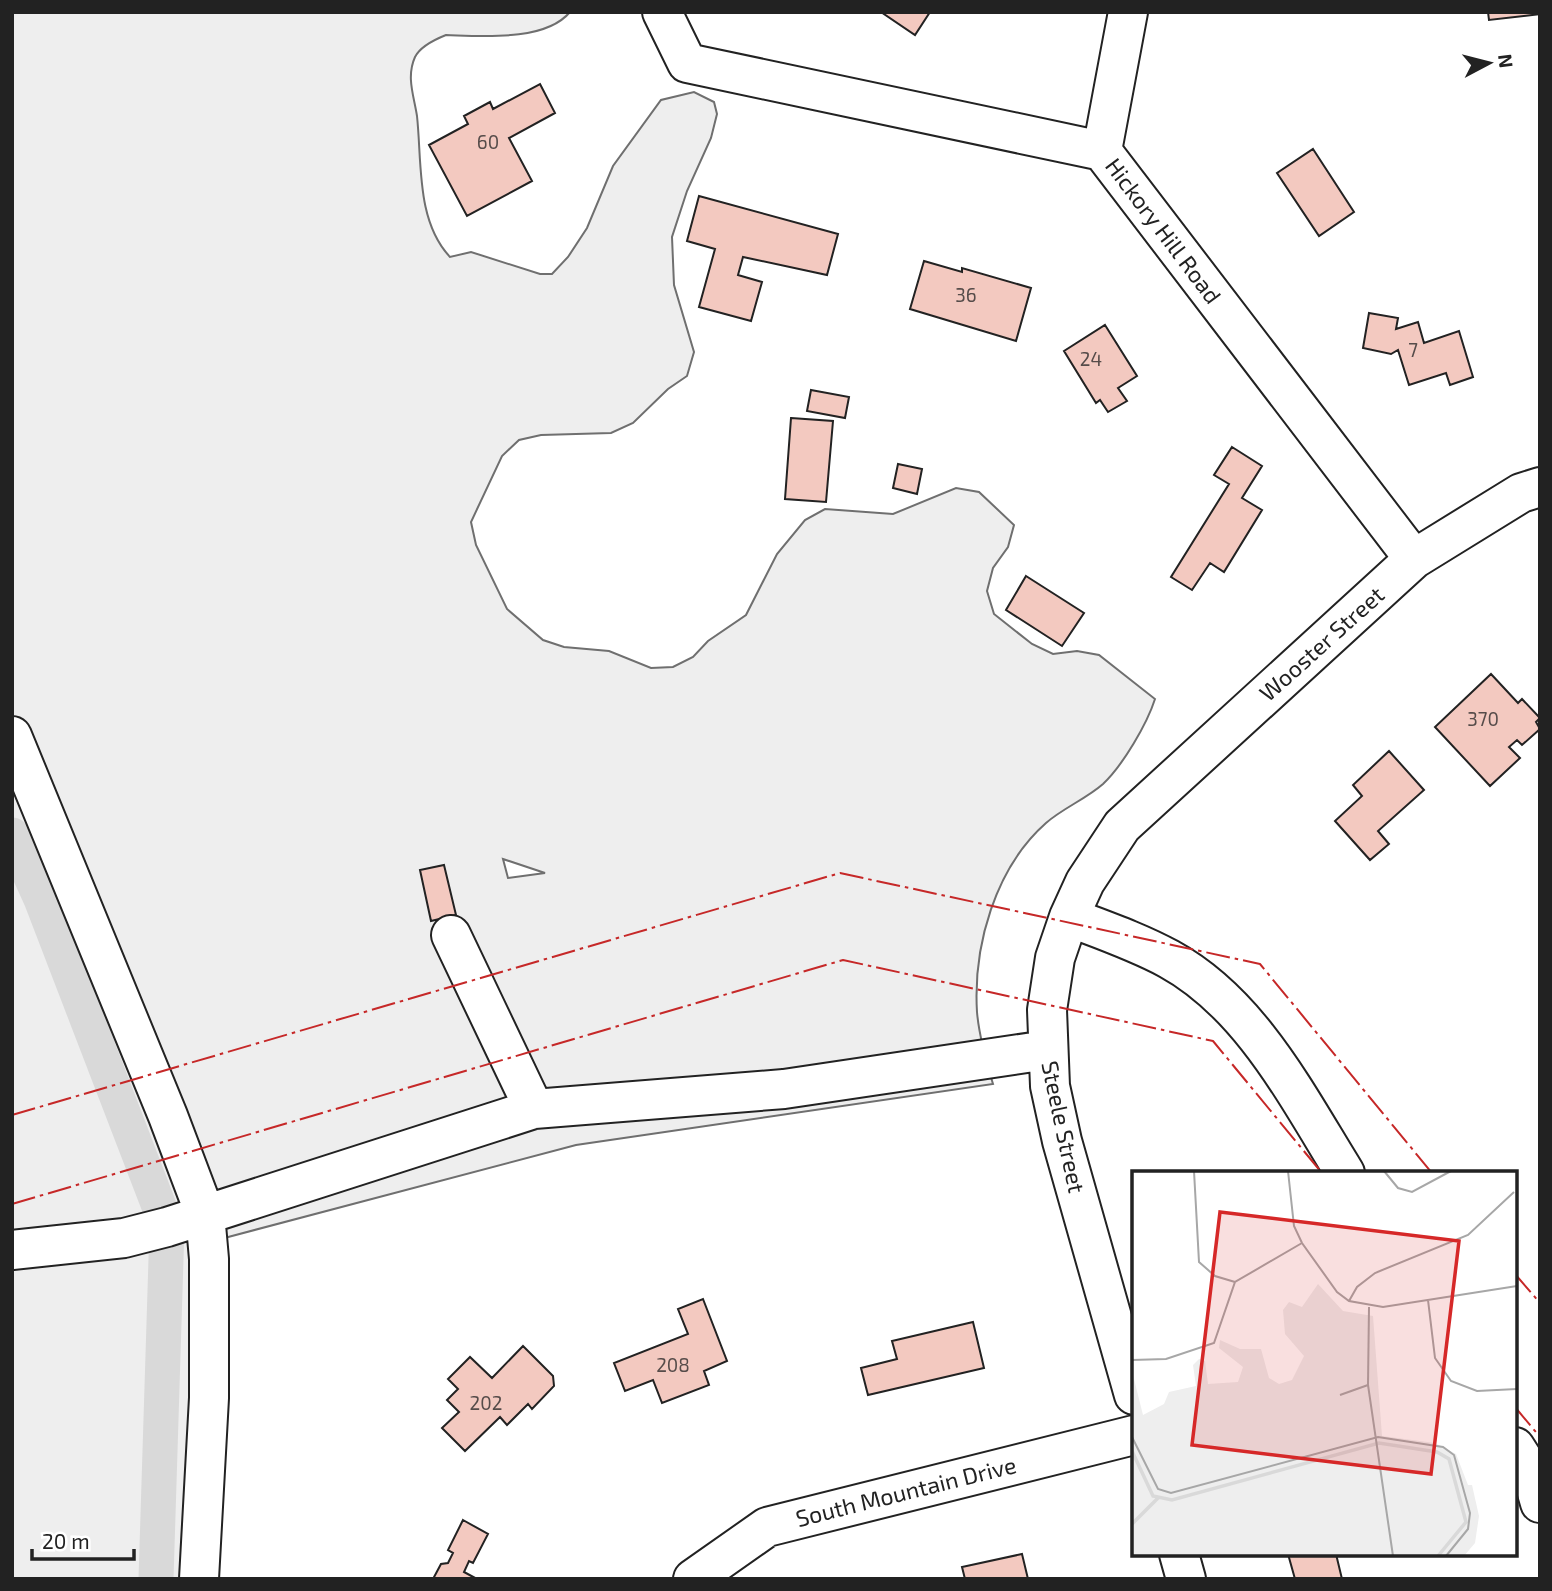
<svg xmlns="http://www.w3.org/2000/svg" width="1552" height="1591" font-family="'Exo 2',sans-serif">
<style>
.green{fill:#eee;stroke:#6f6f6f;stroke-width:2;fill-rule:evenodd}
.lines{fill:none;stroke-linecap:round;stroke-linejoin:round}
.canal{stroke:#d9d9d9;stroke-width:35}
.building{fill:#f3c9c0;stroke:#222;stroke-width:2}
.minor-casing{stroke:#222;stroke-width:42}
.minor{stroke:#fff;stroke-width:38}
.power{stroke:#c62828;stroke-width:2;stroke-dasharray:24 5 3.5 5;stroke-linecap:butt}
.labels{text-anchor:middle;stroke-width:5;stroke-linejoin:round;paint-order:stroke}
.number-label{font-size:19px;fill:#564c4a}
.street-label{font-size:23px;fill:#222;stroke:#fff}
.inset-river{fill:none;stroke:#d9d9d9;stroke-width:3.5}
.inset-road{fill:none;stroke:#a7a7a7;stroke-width:2}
.view{fill:#d62828;fill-opacity:0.15;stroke:#d62828;stroke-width:3.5}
.inset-edge{fill:none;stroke:#222;stroke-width:3.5}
</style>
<rect width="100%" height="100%" fill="#fff"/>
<path class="green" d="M12,12H570C545,42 481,36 446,35C436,39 420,47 415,57C406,77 414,96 417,116C422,162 416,221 450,257L471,252L540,274H552L568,257L587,228L613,166L661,100L694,92L714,102L717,114L711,138L687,191L672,237L674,285L694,352L687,376L668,389L633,423L611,433L541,435L519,440L502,456L471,522L476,545L507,609L543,640L564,647L609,651L651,668L673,667L693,657L708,641L746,615L777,554L805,520L825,509L893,514L956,488L979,492L1014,525L1008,547L993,568L987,591L994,614L1032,644L1053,654L1077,651L1099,655L1155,699C1147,724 1123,765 1103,784C1086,799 1063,808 1046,823C995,868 973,946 977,1012C979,1036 986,1061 993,1084L576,1145L213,1241L212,1579H12ZM503,859L545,873L508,878Z"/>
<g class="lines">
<path class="canal" d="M12,835L41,899L167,1227L156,1579"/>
</g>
<path class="building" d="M881,12H930L915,35Z
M1488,12H1540V14L1489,20Z
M540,84L555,113L509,138L532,181L467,216L429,145L468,124L464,116L490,102L493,109Z
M1313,149L1354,212L1319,236L1277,173Z
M699,196L838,234L827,275L743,257L738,275L762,282L751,321L699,307L715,249L687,241Z
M924,261L962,272V268L1031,288L1016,341L910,309Z
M1369,313L1398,318L1396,329L1418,322L1424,343L1459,331L1473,377L1450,385L1446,373L1409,385L1398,350L1391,354L1363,348Z
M1105,325L1137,376L1118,388L1127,401L1108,412L1100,400L1096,403L1064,351Z
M811,390L849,397L845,418L807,411Z
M791,418L833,421L826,502L785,499Z
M1232,447L1262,466L1242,498L1262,510L1224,572L1210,563L1192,590L1171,577L1229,484L1214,475Z
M898,464L922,469L917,494L893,488Z
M1026,576L1084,613L1062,646L1006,610Z
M1491,674L1518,703L1522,699L1540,718L1536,722L1540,729L1522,745L1517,740L1509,747L1520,758L1490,786L1435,727Z
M1389,751L1424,790L1378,831L1389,844L1370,860L1335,821L1362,796L1353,785Z
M444,865L456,915L431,921L420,870Z
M703,1299L727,1361L704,1371L709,1385L662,1403L653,1380L625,1391L614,1363L688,1334L678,1309Z
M973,1322L984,1368L868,1395L861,1368L897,1359L892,1341Z
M523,1346L553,1376L554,1386L532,1409L528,1404L507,1425L500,1417L465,1451L442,1428L459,1412L447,1400L458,1389L448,1379L470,1357L492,1378Z
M463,1520L488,1534L473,1563L469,1561L464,1572L477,1579H433L441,1564L448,1563L453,1553L448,1550Z
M1022,1554L1028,1579H965L962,1567Z
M1288,1554H1336L1342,1579H1295Z"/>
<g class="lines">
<g class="minor-casing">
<path id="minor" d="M662,12L687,63L1102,151L1414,559
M1102,151L1128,12
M12,736L168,1116L205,1214L209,1259V1398L199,1579
M1069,917C1103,930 1138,942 1169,959C1251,1004 1297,1096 1345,1173
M451,935L534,1109
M12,1250L124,1238L167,1227L534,1109L784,1089L1047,1050
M1134,1395L1062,1141L1050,1086L1047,1010L1055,958L1069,917L1085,882L1122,826L1414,559L1521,493L1540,487
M1515,1447L1531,1472L1540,1503
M1179,1554L1186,1579
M693,1579L767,1527L1134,1435"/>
</g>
<use href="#minor" class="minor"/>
<path class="power" d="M12,1115L840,873L1260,964L1432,1173
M12,1204L843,960L1213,1041L1322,1173
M1515,1274L1540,1303
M1515,1407L1540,1437"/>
</g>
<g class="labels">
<g class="number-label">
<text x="488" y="149">60</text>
<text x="966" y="302">36</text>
<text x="1413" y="357">7</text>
<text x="1091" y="366">24</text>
<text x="1483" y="726">370</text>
<text x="673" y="1372">208</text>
<text x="486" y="1410">202</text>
</g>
<g class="street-label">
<text transform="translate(1163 231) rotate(53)" y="8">Hickory Hill Road</text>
<text transform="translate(1322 644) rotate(-42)" y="8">Wooster Street</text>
<text transform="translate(1063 1127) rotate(78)" y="8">Steele Street</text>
<text transform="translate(906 1492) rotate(-14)" y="8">South Mountain Drive</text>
</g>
</g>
<g transform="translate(1132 1171)">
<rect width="385" height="385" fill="#fff"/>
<path d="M186,113L211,140L241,145L250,265L303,272L324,283L336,314H340L347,345L343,372L332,385H0V200L11,244L32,233L37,221L64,215L61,194L67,188L73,190L76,213L106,211L111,196L87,177L88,169L108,178H129L137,207L147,213L160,209L172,185L153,163L151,139L157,131L170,136Z" fill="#eee"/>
<path class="inset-river" d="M0,280L21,325L40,329L247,272L305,281L317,288L334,351L306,385M0,353L26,327"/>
<path class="inset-road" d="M62,0L67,91L83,105L103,111M156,0L162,55L170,72L205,121L217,130L251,136L385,115M252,0L266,17L280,21L319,0M296,129L303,187L319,210L345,220L385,218M217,130L225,116L243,102L336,64L382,21M237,136L236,214L261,385M0,189L34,188L82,172L103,111L170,72M208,224L236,214M0,266L26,318L39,322L246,266L311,276L322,284L338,342L336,358L314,385"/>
<path class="view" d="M88,41L327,70L299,303L60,274Z"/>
<rect width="385" height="385" class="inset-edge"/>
</g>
<rect width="1552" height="1591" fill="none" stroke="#222222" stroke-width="28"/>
<g transform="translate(1489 63) rotate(83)" stroke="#ffffff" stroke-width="5" paint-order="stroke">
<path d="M0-5L12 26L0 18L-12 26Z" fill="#222222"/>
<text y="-10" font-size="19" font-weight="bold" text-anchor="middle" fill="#222222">N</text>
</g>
<path d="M32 1549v10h102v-10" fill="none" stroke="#222222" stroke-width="3.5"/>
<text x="42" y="1549" font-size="21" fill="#222222" stroke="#ffffff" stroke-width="5" paint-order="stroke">20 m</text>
</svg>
